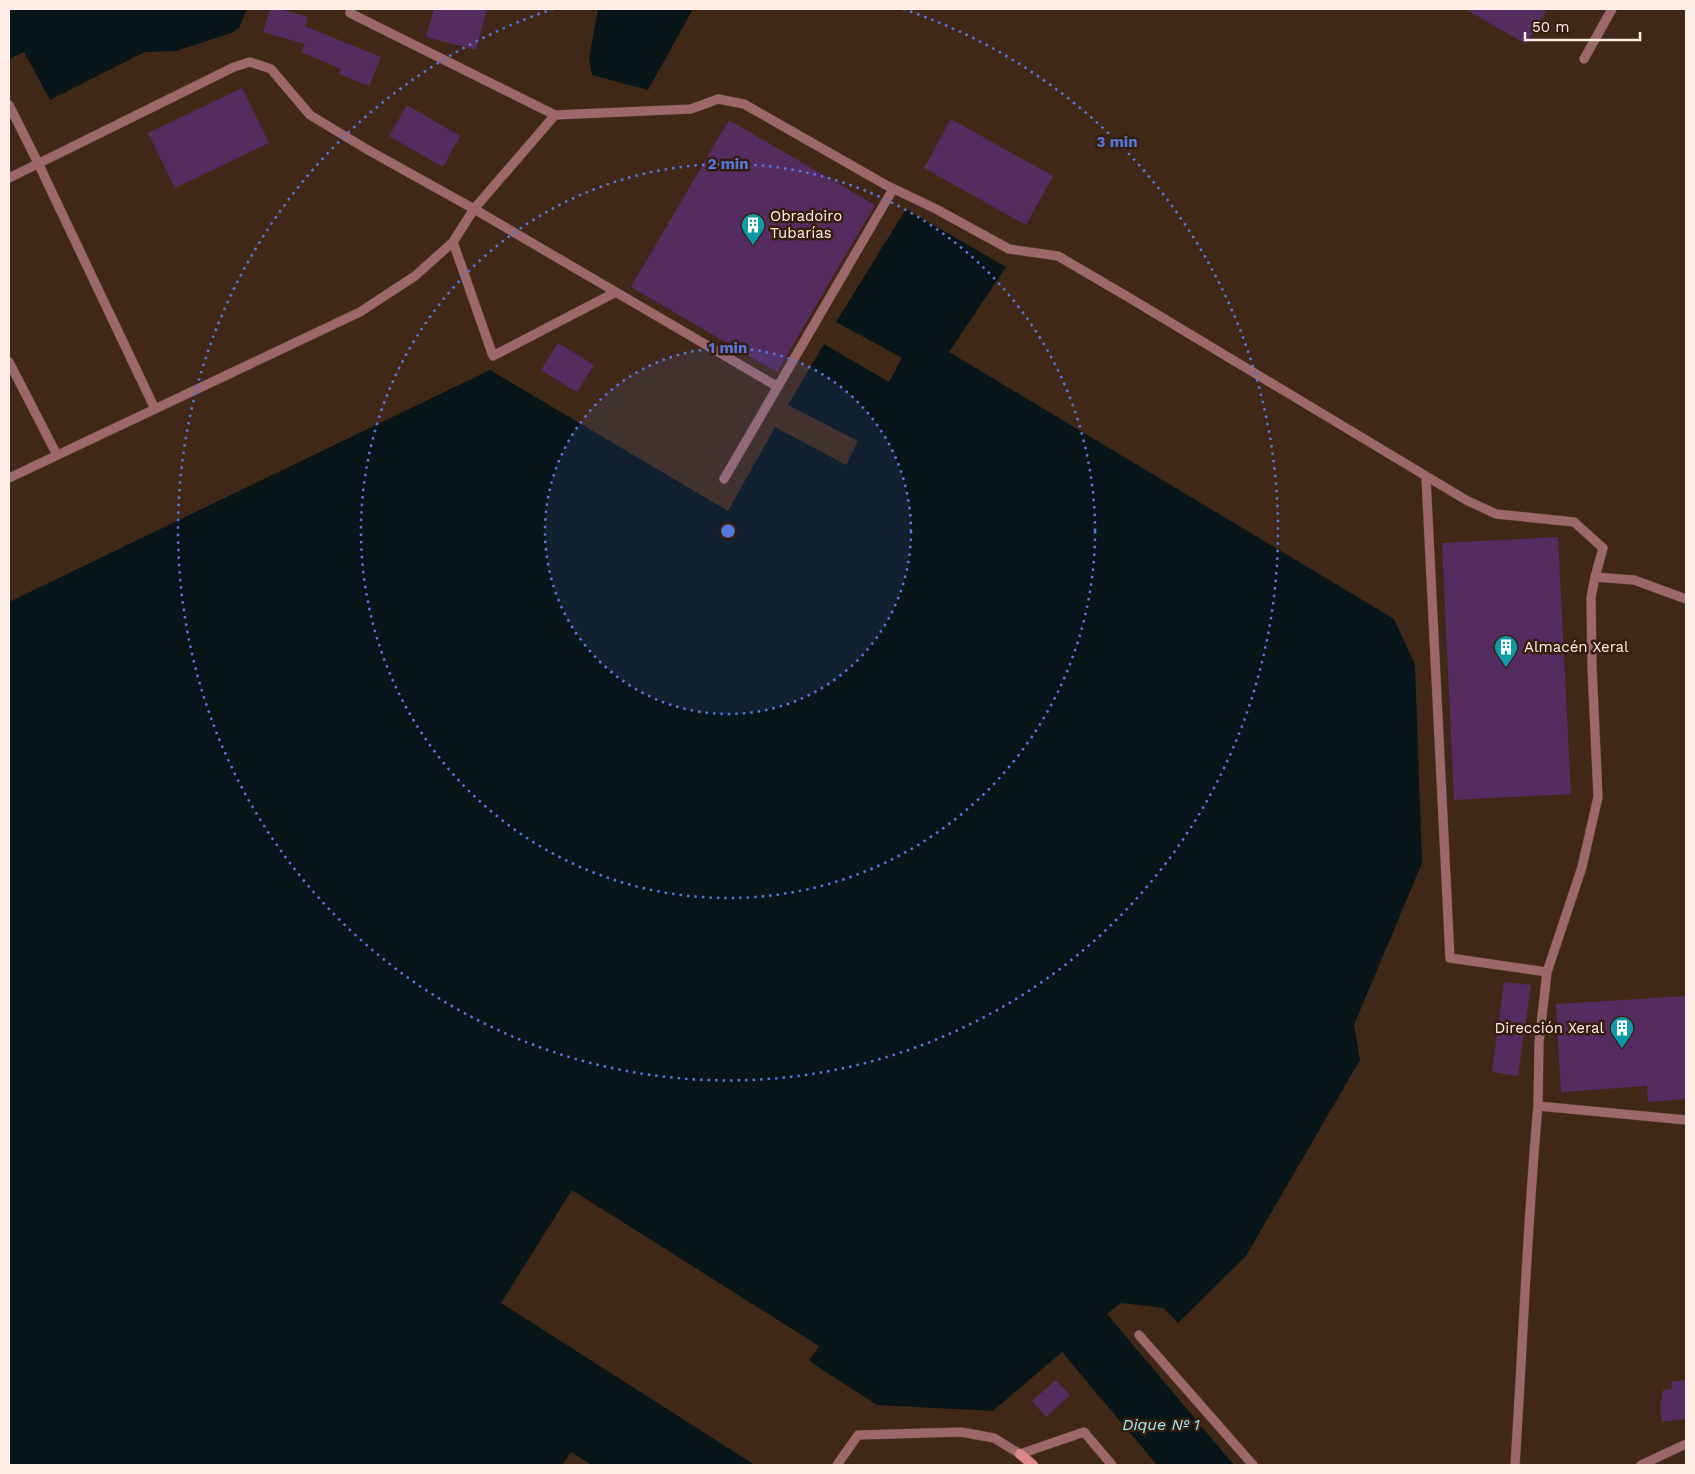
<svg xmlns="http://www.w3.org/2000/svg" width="1695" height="1474" font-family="'Work Sans',sans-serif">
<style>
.water{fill:#091619}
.building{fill:#552c60}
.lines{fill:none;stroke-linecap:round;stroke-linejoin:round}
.lane-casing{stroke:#5a4434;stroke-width:10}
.secondary-casing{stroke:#5a4434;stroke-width:11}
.lane{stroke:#9d676b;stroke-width:9}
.secondary{stroke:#dc858c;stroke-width:10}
.ring{fill:none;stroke:#5576dc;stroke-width:2.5;stroke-dasharray:2.5 5}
.labels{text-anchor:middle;stroke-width:5;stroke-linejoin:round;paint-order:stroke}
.poi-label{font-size:15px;fill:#fdefe7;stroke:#351e0d;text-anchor:start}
.water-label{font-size:16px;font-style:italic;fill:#9feaf9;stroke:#351e0d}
.centre{fill:#5576dc;stroke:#351e0d;stroke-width:2.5}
.ring-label{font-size:15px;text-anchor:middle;font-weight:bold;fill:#5576dc;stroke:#351e0d;stroke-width:5;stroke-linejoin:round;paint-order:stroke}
</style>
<rect width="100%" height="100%" fill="#3f2817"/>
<path class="water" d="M9,9H247L239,28L231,33L176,51L145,52L50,100L24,52L9,59Z
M598,9H693L648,90L592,75L589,58Z
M906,209L1006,267L949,352L1394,619L1415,665L1422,863L1354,1025L1360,1060L1246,1256L1178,1323L1164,1308L1121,1303L1107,1314L1234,1465H1157L1062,1352L993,1411L877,1405L809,1361L819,1346L572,1190L501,1303L755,1465H592L571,1452L562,1465H9V602L490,370L728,511L775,427L846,465L858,441L788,405L824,344L889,382L902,358L836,322Z"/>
<path class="building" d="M270,9H279L308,17L305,26L381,57L369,86L339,74L341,69L301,52L305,44L263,32Z
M434,9H487L476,50L426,37Z
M1465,9H1547L1526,44Z
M242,88L269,143L175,188L148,133Z
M407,105L460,136L443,167L389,136Z
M951,119L1053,176L1026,225L924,168Z
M729,120L875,205L777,372L631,287Z
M558,343L594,365L577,392L541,370Z
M1558,537L1571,794L1454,800L1442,543Z
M1504,982L1531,985L1518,1076L1492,1072Z
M1686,996V1099L1648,1102L1647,1086L1561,1092L1556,1004Z
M1056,1380L1070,1395L1046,1417L1032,1401Z
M1686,1380V1419L1662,1422L1660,1408L1663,1390L1672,1389L1671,1382Z"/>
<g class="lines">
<g class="lane-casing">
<path id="lane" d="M351,9L350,13L555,115
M1584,59L1612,9
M9,105L38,163L155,409
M9,178L234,67L250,62L271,69L310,115L368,150L474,209L778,387
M453,242L493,356L616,292
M9,362L57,455
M1426,477L1450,958L1547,972
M9,478L360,312L415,276L453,242L474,209L555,115L691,109L718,99L744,104L886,185L936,209L1009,249L1058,256L1128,297L1466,500L1496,514L1574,522L1603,548L1595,577
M724,479L893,189
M1538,1106L1539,1043L1547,972L1582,867L1598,797L1592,667L1591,598L1595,577L1634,580L1686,599
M1139,1335L1253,1465
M837,1465L858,1435L961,1432L994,1438L1020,1454L1084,1432L1112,1465
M1515,1465C1523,1345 1527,1225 1538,1106L1686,1120
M1641,1465L1686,1444"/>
</g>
<g class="secondary-casing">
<path id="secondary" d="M1020,1454L1033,1465"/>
</g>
<use href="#lane" class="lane"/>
<use href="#secondary" class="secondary"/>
</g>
<circle cx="728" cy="531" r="183" fill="#5576dc" fill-opacity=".12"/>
<g class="ring">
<circle cx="728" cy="531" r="183"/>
<circle cx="728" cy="531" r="367"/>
<path d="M903 9A550 550 0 1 1 553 9"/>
</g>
<defs>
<g id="building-pin" transform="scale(1.25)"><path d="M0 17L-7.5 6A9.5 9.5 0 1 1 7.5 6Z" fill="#0f9aa8" stroke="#351e0d"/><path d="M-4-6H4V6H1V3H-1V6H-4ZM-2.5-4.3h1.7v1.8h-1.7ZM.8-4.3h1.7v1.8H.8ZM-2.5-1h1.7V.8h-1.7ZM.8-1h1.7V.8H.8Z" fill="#fff"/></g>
</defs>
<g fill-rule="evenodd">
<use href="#building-pin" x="753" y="225"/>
<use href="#building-pin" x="1506" y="647"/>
<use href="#building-pin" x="1622" y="1028"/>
</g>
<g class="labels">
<g class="poi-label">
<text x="770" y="221">Obradoiro<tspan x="770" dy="17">Tubarías</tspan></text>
<text x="1524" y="652">Almacén Xeral</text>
<text x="1604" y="1033" text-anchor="end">Dirección Xeral</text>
</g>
<g class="water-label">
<text x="1161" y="1430">Dique Nº 1</text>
</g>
</g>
<circle cx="728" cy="531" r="8" class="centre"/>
<g class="ring-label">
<text x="1117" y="147">3 min</text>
<text x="728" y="169">2 min</text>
<text x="728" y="353">1 min</text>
</g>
<rect width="1695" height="1474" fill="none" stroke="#fdefe7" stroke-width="20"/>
<path d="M1525 32v8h115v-8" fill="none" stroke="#fdefe7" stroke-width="2.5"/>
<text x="1532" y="32" font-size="15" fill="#fdefe7" stroke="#351e0d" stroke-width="4" paint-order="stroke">50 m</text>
</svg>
